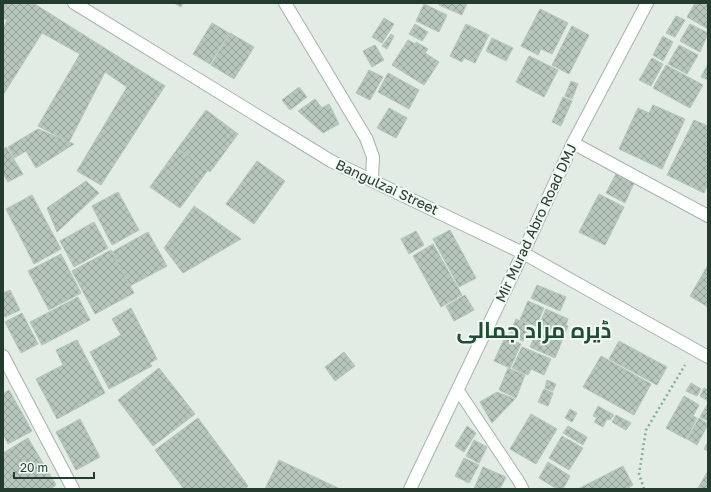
<svg xmlns="http://www.w3.org/2000/svg" width="711" height="492" font-family="'Golos Text',Cairo,sans-serif">
<style>
.building{fill:url(#building-cross-hatch);stroke:#b4c5ba}
.lines{fill:none;stroke-linecap:round;stroke-linejoin:round}
.service-casing{stroke:#a5b3aa;stroke-width:13}
.minor-casing{stroke:#a5b3aa;stroke-width:14}
.path{stroke:#83ae95;stroke-width:2.5;stroke-dasharray:2 3;stroke-linecap:butt}
.service{stroke:#fff;stroke-width:11}
.minor{stroke:#fff;stroke-width:12}
.labels{text-anchor:middle;stroke-width:4;stroke-linejoin:round;paint-order:stroke}
.street-label{font-size:14px;fill:#223c2e;stroke:#f2f8f3}
.town-label{font-size:22px;font-weight:bold;fill:#1f4d36;stroke:#f2f8f3}
</style>
<defs>
<pattern id="building-cross-hatch" width="8" height="8" patternUnits="userSpaceOnUse"><rect width="8" height="8" fill="#b7c6bd"/><path d="M0 0l8 8M0 8l8-8" fill="none" stroke="#94a29a"/></pattern>
</defs>
<rect width="100%" height="100%" fill="#e2ebe4"/>
<path class="building" d="M4,3H33L165,86L101,185L77,171L127,87L105,72L69,142L38,126L80,54L42,33L3,95V29L7,20L3,18Z
M174,3H183L181,7Z
M440,3H467L462,15L439,5Z
M695,3H708V29L687,17Z
M424,4L447,15L439,32L416,21Z
M540,9L568,23L552,54L541,49L538,55L521,46Z
M676,16L685,20L675,37L666,33Z
M384,18L394,24L382,43L372,37Z
M212,23L229,33L210,64L193,54Z
M415,24L428,32L422,41L409,34Z
M466,24L489,35L475,63L464,58L462,62L450,56Z
M690,24L708,33L700,52L680,41Z
M572,26L589,35L569,74L552,65Z
M230,33L254,47L234,79L211,65Z
M391,34L394,36L387,49L382,46Z
M663,36L673,42L663,61L653,55Z
M492,38L513,48L506,61L486,51Z
M408,40L415,44L416,42L428,49L425,53L439,62L424,85L392,65Z
M375,45L384,60L372,67L363,51Z
M679,45L698,55L687,74L668,64Z
M529,56L558,70L544,97L516,82Z
M652,58L663,64L651,86L639,80Z
M708,64V80L701,77Z
M666,65L703,85L690,108L653,88Z
M369,70L383,77L370,100L356,93Z
M388,73L419,90L409,109L378,92Z
M571,81L578,84L572,99L565,96Z
M299,87L307,97L290,110L282,100Z
M563,97L572,101L561,126L552,122Z
M315,99L322,108L329,104L339,124L323,133L298,111Z
M653,105L685,119L662,169L619,149L638,108L649,113Z
M389,108L407,118L396,138L377,128Z
M206,110L238,134L210,172L178,148Z
M694,120L708,126V184L704,193L667,175Z
M38,129L74,144L36,168L26,151L14,158L8,147Z
M6,147L23,174L8,182L3,173V150Z
M178,148L208,170L180,208L150,187Z
M257,161L285,181L254,224L226,204Z
M616,174L634,183L625,203L606,193Z
M86,181L99,193L57,232L47,208Z
M118,192L139,230L112,245L92,206Z
M599,194L624,207L605,245L579,232Z
M32,195L61,249L34,264L6,209Z
M194,206L241,239L183,273L164,248Z
M94,222L108,248L74,267L60,241Z
M450,230L476,278L459,287L433,239Z
M416,231L424,245L409,254L401,239Z
M148,232L167,266L130,286L112,252Z
M433,244L462,295L441,307L413,256Z
M111,250L134,293L95,314L72,271Z
M61,254L81,293L49,310L28,271Z
M708,265V307L690,296Z
M537,285L566,297L560,311L531,298Z
M10,290L20,310L5,317L3,314V293Z
M465,295L474,310L454,321L446,306Z
M78,297L90,320L42,345L30,322Z
M528,301L544,308L536,326L520,320Z
M131,308L157,359L150,363L152,366L109,389L90,352L121,335L112,319Z
M546,309L568,319L566,325L568,326L555,358L530,347Z
M22,313L38,344L21,353L5,322Z
M516,319L529,325L523,341L509,335Z
M505,337L521,344L510,368L494,361Z
M77,340L105,393L57,419L36,379L63,365L56,350Z
M619,341L667,367L657,385L609,359Z
M522,347L551,359L544,375L531,369L528,375L512,368Z
M344,352L355,366L335,381L325,367Z
M601,356L651,384L634,415L583,387Z
M159,368L195,414L153,446L118,400Z
M508,368L525,375L516,398L499,390Z
M547,380L556,384L553,391L545,388Z
M691,383L701,389L697,396L686,391Z
M704,388L708,390V401L700,396Z
M544,389L553,393L548,406L538,402Z
M9,390L32,431L8,444L3,434V394Z
M497,392L515,399L492,423L480,402Z
M684,396L699,405L693,416L697,418L686,439L666,428Z
M707,405L708,406V421L700,417Z
M598,406L614,415L610,420L607,419L603,427L594,422L597,418L593,416Z
M570,409L577,413L572,422L565,418Z
M531,414L557,429L536,464L510,449Z
M616,415L631,423L626,430L612,422Z
M198,418L248,486L245,489H184L155,450Z
M699,418L708,424L697,445L687,439Z
M80,419L100,457L76,470L56,432Z
M467,426L476,433L464,452L455,446Z
M568,426L587,437L583,445L563,433Z
M562,436L583,448L569,470L549,458Z
M28,438L56,485L50,489H3V453Z
M474,440L487,447L479,463L466,456Z
M708,442V451L704,449Z
M464,458L479,465L469,483L455,476Z
M279,460L340,489H265Z
M548,462L570,476L563,489H557L539,478Z
M623,466L633,485L628,488L629,489H578Z
M483,467L506,477L500,489H474Z
M708,471V489H700L698,488Z"/>
<g class="lines">
<g class="service-casing">
<path id="service" d="M458,390L518,480L523,489"/>
</g>
<g class="minor-casing">
<path id="minor" d="M74,3L331,161L523,253L708,357
M285,3L366,138L373,157L372,179
M573,143L708,216
M3,356L73,489
M410,489L523,253L573,143L647,3"/>
</g>
<path class="path" d="M644,489L639,474L646,430L685,365"/>
<use href="#service" class="service"/>
<use href="#minor" class="minor"/>
</g>
<g class="labels">
<g class="street-label">
<text transform="translate(387 187) rotate(25)" y="5">Bangulzai Street</text>
<text transform="translate(536 223) rotate(-65)" y="5">Mir Murad Abro Road DMJ</text>
</g>
<g class="town-label">
<text x="534" y="338">ڈیرہ مراد جمالی</text>
</g>
</g>
<rect width="711" height="492" fill="none" stroke="#223c2e" stroke-width="8"/>
<path d="M14 472v6h80v-6" fill="none" stroke="#223c2e" stroke-width="2"/>
<text x="20" y="472" font-size="12" fill="#223c2e" stroke="#f2f8f3" stroke-width="3" paint-order="stroke">20 m</text>
</svg>
